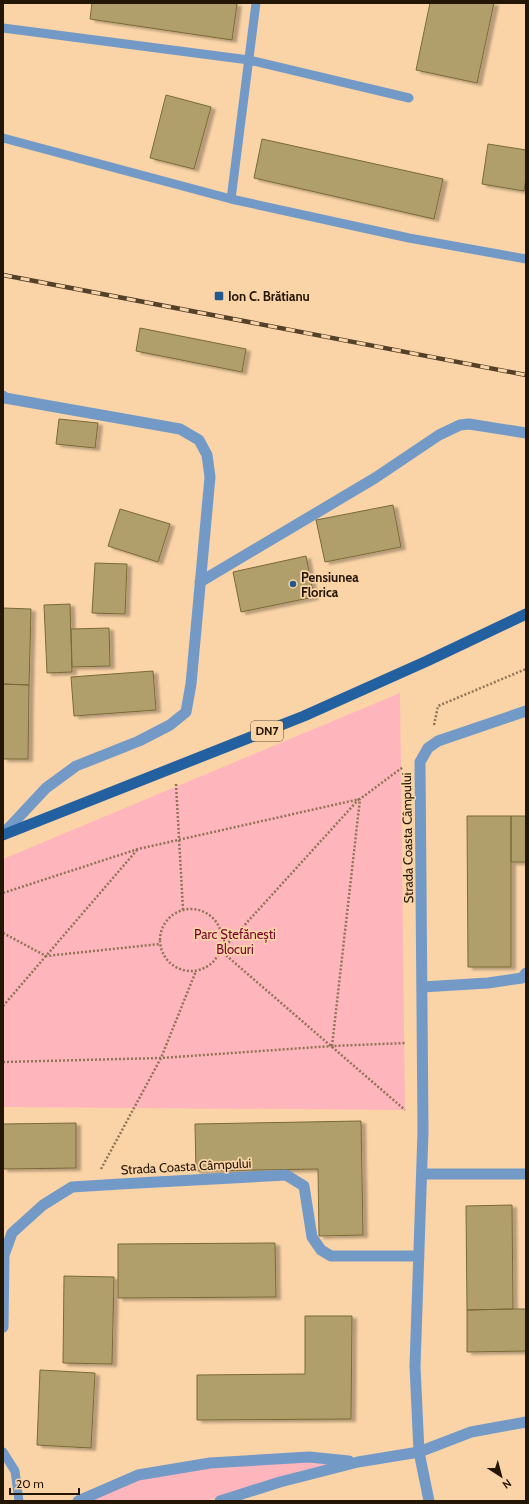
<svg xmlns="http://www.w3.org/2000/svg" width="529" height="1504" font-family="Cabin,sans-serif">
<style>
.green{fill:#ffb5bc}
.building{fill:#b09f6b;stroke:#796a37;filter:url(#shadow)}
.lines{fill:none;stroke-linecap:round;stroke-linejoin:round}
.path{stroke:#8e7455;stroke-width:2.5;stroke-dasharray:2 2;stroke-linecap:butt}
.service{stroke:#739ac7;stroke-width:9}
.minor{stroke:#739ac7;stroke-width:11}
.tertiary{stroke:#739ac7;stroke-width:11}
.primary{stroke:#2260a0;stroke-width:11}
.rail-casing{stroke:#54412a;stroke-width:4.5}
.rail{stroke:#fad4a7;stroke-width:3;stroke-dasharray:9;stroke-linecap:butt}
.poi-dot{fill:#225790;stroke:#fad4a7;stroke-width:1.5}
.labels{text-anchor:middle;stroke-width:3.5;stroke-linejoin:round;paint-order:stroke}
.shield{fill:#fad4a7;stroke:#644f36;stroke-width:1}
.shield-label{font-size:12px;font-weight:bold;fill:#241605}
.poi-label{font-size:13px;font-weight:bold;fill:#241605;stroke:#fad4a7;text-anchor:start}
.street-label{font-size:13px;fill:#241605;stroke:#fad4a7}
.park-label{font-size:13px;fill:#7c032b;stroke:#fad4a7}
</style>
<defs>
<filter id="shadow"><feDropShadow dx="4.5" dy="2.5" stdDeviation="1" flood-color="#0004"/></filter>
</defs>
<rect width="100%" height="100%" fill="#fad4a7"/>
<path class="green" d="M400,693L405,1110L3,1107V859Z
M309,1462L332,1464L298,1472L206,1501H90L141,1479L216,1467Z"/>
<path class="building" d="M92,3H230L237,4L232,40L90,19Z
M430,3H494L477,83L416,70Z
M166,95L211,107L194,169L150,158Z
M262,139L443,179L434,219L254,178Z
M488,144L526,150V179L524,191L482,184Z
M140,328L246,349L242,372L136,351Z
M59,419L98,423L95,448L56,444Z
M393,505L401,547L325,562L316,520Z
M120,509L170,524L158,562L108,546Z
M306,556L314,597L241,612L233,572Z
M95,563L127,564L125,614L92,613Z
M70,604L72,672L47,673L44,605Z
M3,608L31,609L29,685L3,684Z
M109,628L110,666L72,667L71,629Z
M153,671L156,710L74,716L71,677Z
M3,684L29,685L28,759H3Z
M467,816H511V967H468Z
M511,816H526V862H511Z
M361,1121L363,1235L319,1236L318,1169L196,1171L195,1124Z
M76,1123V1168L3,1169V1124Z
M512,1205L513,1309L467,1310L466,1206Z
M275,1243L276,1297L118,1298V1244Z
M64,1276L114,1277L112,1364L63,1363Z
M513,1309H526V1351L467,1352V1310Z
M305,1316H352L351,1419L197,1420V1375L305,1374Z
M40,1370L95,1373L91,1448L37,1445Z"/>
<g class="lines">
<path class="path" d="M434,725L438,706L526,669
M176,784L183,910
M359,799L221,951L405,1110
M3,893L138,849L360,799L403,767
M160 940a31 31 0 1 1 62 0a31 31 0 1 1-62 0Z
M3,933L46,956L160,944
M3,1006L137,850
M332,1046L360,799
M3,1062L161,1058L332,1046L406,1043
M101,1169L161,1058L196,971"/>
<path class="service" d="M3,28L249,60L409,98
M3,138L231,199L409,238L526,259
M231,199L256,3
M3,1452L15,1471L19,1501"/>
<path class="minor" d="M3,396L5,398L180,429L199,440L207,455L210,477L191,684L186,712L170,725L139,741L76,766L46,788L3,834
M200,582L375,478L439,435L460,425L469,424L526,433
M422,987L488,983L522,978L526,973
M422,1174H526
M3,1327L4,1255L12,1233L43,1205L72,1187L120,1184L286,1175L304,1186L312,1237L321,1250L331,1256H419
M429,1501L419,1452L415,1366L423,1132L420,762L428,748L438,741L526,711"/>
<path class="tertiary" d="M78,1501L138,1475L210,1463L309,1457L349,1461
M220,1501L280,1482L358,1462L419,1452L471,1432L526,1422"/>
<path class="primary" d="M3,835L304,716L427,661L526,614"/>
<g class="rail-casing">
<path id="rail" d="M3,275L526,375"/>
</g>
<use href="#rail" class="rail"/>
</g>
<g class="poi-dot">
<rect x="214" y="291" width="10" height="10" rx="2"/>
<circle cx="293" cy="584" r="4"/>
</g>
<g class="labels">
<rect class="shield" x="251" y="721" width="32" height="20" rx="3"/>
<g class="shield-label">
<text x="267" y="735">DN7</text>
</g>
<g class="poi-label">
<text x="228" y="301">Ion C. Brătianu</text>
<text x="301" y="582">Pensiunea<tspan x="301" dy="15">Florica</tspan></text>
</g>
<g class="street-label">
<text transform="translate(407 838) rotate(-91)" y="5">Strada Coasta Câmpului</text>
<text transform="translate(186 1166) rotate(-3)" y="5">Strada Coasta Câmpului</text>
</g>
<g class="park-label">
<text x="235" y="939">Parc Ștefănești<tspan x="235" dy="15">Blocuri</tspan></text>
</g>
</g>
<rect width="529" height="1504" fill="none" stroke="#241605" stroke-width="8"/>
<g transform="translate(501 1476) rotate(144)" stroke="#fad4a7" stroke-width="3" paint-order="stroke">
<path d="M0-3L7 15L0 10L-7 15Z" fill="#241605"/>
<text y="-6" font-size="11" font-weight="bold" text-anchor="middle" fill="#241605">N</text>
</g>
<path d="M10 1488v6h69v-6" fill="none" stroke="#241605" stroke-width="2"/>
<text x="16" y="1488" font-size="12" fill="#241605" stroke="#fad4a7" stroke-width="3" paint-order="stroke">20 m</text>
</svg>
